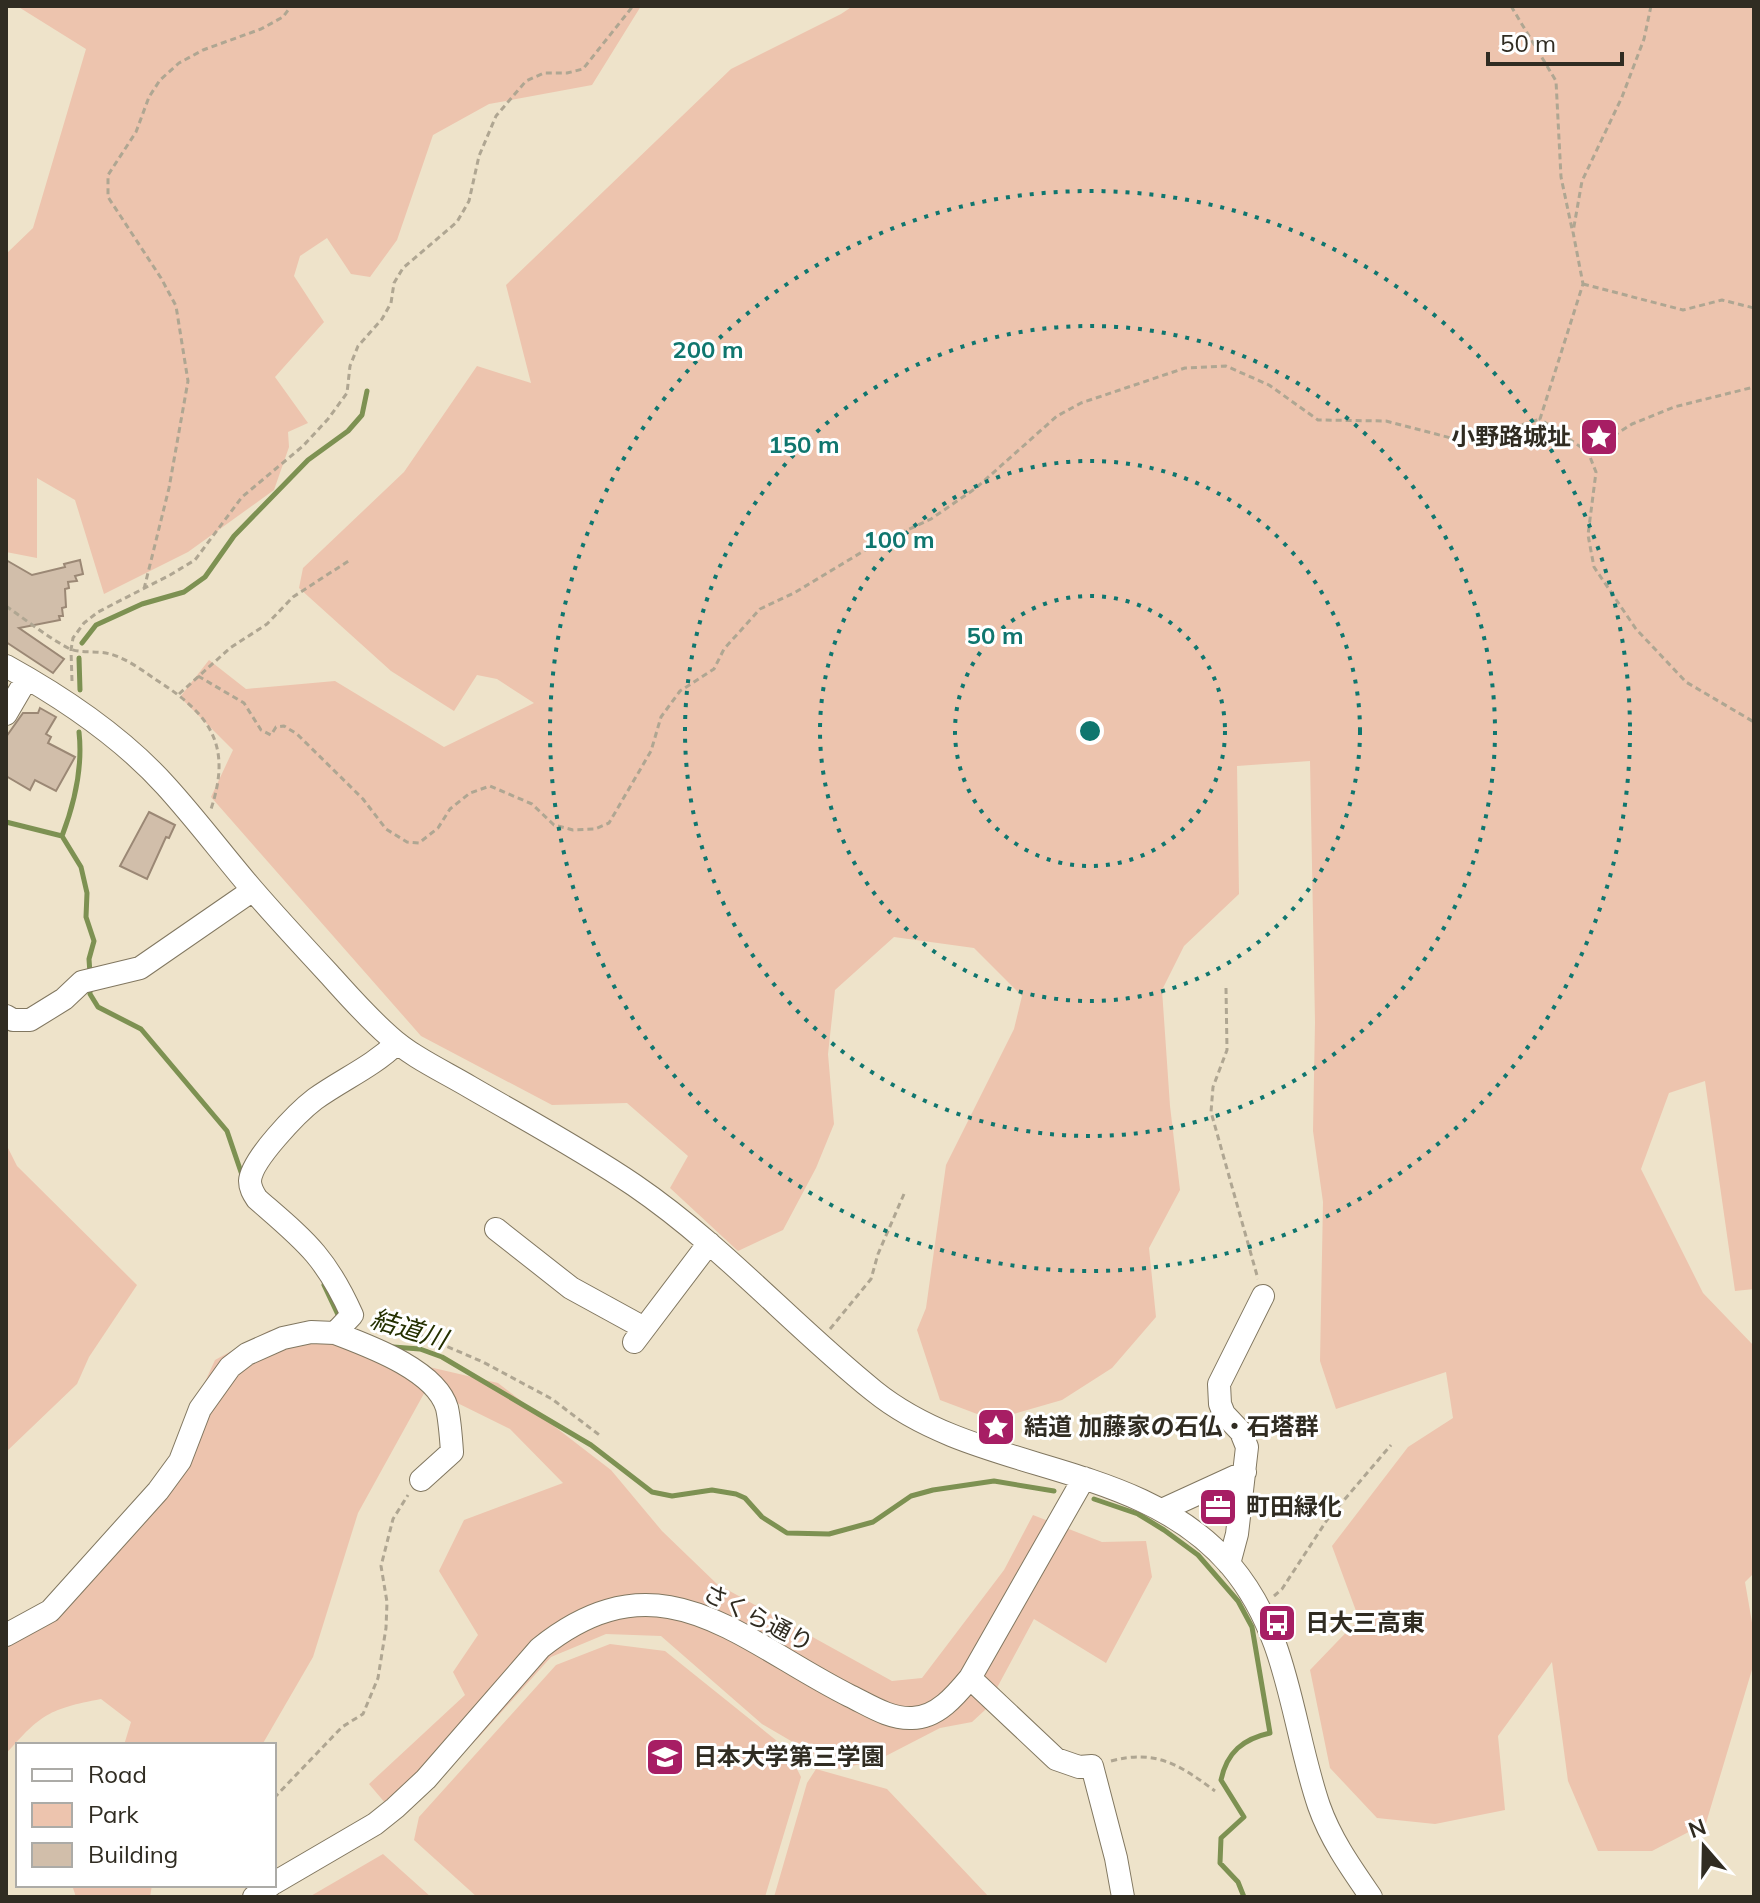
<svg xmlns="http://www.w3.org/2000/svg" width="1760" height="1903" font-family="Mulish,'Noto Sans JP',sans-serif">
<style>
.green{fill:#edc4ae}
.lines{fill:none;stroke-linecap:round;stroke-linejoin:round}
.stream{stroke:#7d9152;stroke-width:5}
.building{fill:#d1beaa;stroke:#9b8875;stroke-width:2}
.minor-casing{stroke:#817760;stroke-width:24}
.path{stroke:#afa692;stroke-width:3;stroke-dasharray:6 4;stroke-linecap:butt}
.minor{stroke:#fff;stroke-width:22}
.ring{fill:none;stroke:#0f766e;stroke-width:4;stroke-dasharray:4 8}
.labels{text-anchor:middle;stroke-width:6;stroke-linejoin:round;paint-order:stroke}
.poi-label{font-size:24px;font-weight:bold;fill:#302c22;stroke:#fff;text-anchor:start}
.street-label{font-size:24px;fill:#302c22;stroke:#fff}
.water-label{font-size:26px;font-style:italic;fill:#243000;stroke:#fff}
.centre{fill:#0f766e;stroke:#fff;stroke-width:4}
.ring-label{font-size:24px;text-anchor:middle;font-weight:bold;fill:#0f766e;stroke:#fff;stroke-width:6;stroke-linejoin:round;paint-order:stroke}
</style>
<rect width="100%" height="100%" fill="#eee3ca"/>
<path class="green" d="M17,6H641L592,85L489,104L433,135L397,240L370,277L351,274L327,238L300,256L294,276L324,322L275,377L308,423L288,432L289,447L274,490L188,552L104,594L75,500L37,478V558L6,552V254L33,228L86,49Z
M853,6H1754V1289L1735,1291L1705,1081L1669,1093L1641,1169L1703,1293L1754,1346V1573L1745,1582L1754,1634V1663L1706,1823L1652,1851H1598L1568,1781L1552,1662L1498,1736L1505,1810L1435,1824L1377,1818L1330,1768L1310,1670L1359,1619L1332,1546L1408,1447L1453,1418L1446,1372L1336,1409L1320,1361L1323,1202L1313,1131L1315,1022L1310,761L1237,766L1239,894L1184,946L1162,990L1170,1106L1180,1190L1149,1248L1156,1317L1112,1368L1062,1400L993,1420L940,1400L917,1330L926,1308L946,1165L1014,1029L1022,996L974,948L894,937L835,990L828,1054L834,1124L816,1168L783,1230L738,1251L670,1188L688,1156L627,1103L552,1105L421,1036L211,797L233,750L180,697L209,660L246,689L335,681L444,747L534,703L497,679L477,675L454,711L391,671L299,588L303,568L404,472L477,366L531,383L506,285L731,69L841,14Z
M6,1144L17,1166L137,1285L89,1357L77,1384L6,1452Z
M270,1330L498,1383L611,1470L662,1531L717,1584L892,1681L922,1678L1004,1570L1033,1515L1102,1542L1146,1541L1152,1577L1106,1663L1034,1619L985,1710L972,1722L940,1728L878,1760L839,1769L762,1724L661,1636L606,1634L551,1657L478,1738L398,1818L369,1784L465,1695L453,1672L478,1635L439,1571L464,1520L563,1483L510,1429L427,1388L358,1513L313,1657L262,1745H124L131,1722L101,1699C49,1709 41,1714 6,1754V1641L67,1593L172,1454L215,1360Z
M610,1644L665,1651L787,1749L801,1777L765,1897H477L414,1840L419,1817L556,1665Z
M816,1769L887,1789L989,1897H774L807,1783Z
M383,1854L431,1897H309Z
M72,1885H152L150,1897H76Z"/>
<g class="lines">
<path class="stream" d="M82,643L96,625L142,604L184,592L205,577L234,536L308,460L348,431L362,415L367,391
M79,658L80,690
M6,822L62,836L81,867L87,893L86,917L94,941L89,959L90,974
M62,836C75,802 83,768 79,732
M90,988V994L98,1007L141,1029L227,1131L242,1175
M324,1285L340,1319
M393,1347L420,1349L442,1357L591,1445L652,1492L672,1496L712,1490L736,1494L745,1498L762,1517L787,1533L829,1534L873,1522L911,1496L933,1490L994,1481L1054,1491
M1094,1499L1138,1514L1164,1530L1198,1555L1238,1601L1252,1627L1270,1733C1243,1739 1227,1752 1221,1780L1244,1817L1221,1838L1220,1863L1238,1882L1244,1897"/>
</g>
<path class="building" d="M6,560L32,575L65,567L64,564L80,560L83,574L75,576L77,581L68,582L69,588L65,589L66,607L62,608L63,616H59L60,620L19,628L64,659L53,673L6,642Z
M40,708L56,717L46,734L51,737L48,743L75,757L56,791L35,780L30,790L6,776V737L23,713H38Z
M149,812L175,825L169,838L166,837L147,879L120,866Z"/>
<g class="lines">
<g class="minor-casing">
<path id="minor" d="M6,666C64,698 121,736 166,786C196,819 223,855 252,889C277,918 303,946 329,974C348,995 367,1017 389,1036C412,1057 443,1071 470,1087C525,1119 581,1149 634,1185C722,1245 792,1325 874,1391C979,1476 1139,1458 1231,1566C1290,1636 1291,1724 1319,1806C1331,1840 1351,1868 1371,1897
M6,714L27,678
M6,1016L13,1020H30L64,999L82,982L140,968L253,890
M496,1229L571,1288L644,1328
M335,1333C369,1346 436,1370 447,1408C450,1422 451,1437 452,1452L421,1480
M634,1342L709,1243
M1162,1510L1245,1472
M1229,1564L1237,1534L1247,1447L1241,1432L1224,1414L1220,1404L1219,1384L1263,1296
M6,1635L50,1611L158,1491L180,1461L200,1409L230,1367L247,1354L283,1338L311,1332L335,1333L352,1315C325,1255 304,1240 257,1199C253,1193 250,1188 250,1181C251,1160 298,1112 315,1099C343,1079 372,1067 397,1043
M970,1678L1056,1759L1079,1767L1092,1766L1116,1858L1123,1897
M274,1883L375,1824L395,1808L426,1779L540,1648C661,1551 740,1641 850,1696C869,1705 889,1719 912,1718C937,1718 956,1695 970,1678L1084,1478
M254,1897L271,1885"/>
</g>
<path class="path" d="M1511,6L1556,81L1561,177L1572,229
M1651,6L1644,39L1622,97L1582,181L1573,232L1583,284L1540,419L1588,452L1596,472L1588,535L1594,567L1636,629L1686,682L1754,722
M1583,284L1683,310L1722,300L1754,308
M1588,452L1632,424L1674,407L1754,387
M144,589L169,488L188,381L176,306L161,278L108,197V175L136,132L149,97L160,80L179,63L203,50L261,29L283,17L291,6
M6,606C26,620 46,636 68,648C79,654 97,650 110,654C128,659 143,671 158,681C211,715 232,746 211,809
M198,676L244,703L261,730L271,735L276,727L284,726L297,734L363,799L386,829L407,842L419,843L438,828L450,809L470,793L490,786L532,804L554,825L573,830L595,829L609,823L651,751L661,717L680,691L714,669L724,649L760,609L794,593L867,549L931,519L976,488L1057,416L1081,403L1185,368L1226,366L1269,385L1318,420L1386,421L1451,438L1506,430L1540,419
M72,681L71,650L73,638L84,623L98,612L170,575L195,560L242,497L303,446L328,419L347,393L350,366L358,346L382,319L391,303L394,283L403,268L457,222L469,201L479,156L496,116L526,81L544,73H567L583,69L633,6
M179,694L230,648L267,624L293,597L350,560
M1226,988L1227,1050L1213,1087L1211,1112L1258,1279
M830,1329L871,1279L878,1254L904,1194
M390,1333L418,1334L483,1362L552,1399L602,1437
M1274,1596L1282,1589L1327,1520L1391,1445
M1111,1761C1156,1749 1180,1765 1215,1791
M274,1798L342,1727L363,1714L378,1678L386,1628L387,1602L381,1566L393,1519L408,1495"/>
<use href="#minor" class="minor"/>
</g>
<g class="ring">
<circle cx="1090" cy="731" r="135"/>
<circle cx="1090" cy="731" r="270"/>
<circle cx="1090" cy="731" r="405"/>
<circle cx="1090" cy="731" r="540"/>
</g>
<defs>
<g id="sight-square" transform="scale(2)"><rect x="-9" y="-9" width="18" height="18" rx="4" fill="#a71e64" stroke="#fff"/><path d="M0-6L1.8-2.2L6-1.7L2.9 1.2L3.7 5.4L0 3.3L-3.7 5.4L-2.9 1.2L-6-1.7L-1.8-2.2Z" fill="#fff"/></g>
<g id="office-square" transform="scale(2)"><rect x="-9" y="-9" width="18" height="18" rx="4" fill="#a71e64" stroke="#fff"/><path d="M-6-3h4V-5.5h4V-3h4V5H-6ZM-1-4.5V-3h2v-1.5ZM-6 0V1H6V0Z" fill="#fff"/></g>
<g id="bus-square" transform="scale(2)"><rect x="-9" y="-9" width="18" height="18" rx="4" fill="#a71e64" stroke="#fff"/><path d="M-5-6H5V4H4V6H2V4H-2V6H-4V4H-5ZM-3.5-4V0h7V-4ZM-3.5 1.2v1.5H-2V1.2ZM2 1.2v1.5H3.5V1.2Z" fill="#fff"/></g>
<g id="school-square" transform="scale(2)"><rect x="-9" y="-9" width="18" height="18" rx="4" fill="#a71e64" stroke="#fff"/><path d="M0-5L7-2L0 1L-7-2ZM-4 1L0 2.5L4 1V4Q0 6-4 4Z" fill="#fff"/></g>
</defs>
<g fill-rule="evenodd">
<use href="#sight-square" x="1599" y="437"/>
<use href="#sight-square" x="996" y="1427"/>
<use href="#office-square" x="1218" y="1507"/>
<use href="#bus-square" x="1277" y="1623"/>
<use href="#school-square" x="665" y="1757"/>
</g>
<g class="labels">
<g class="poi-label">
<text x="1571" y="445" text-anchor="end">小野路城址</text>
<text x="1024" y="1435">結道 加藤家の石仏・石塔群</text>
<text x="1246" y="1515">町田緑化</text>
<text x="1305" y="1631">日大三高東</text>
<text x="693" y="1765">日本大学第三学園</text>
</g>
<g class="street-label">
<text transform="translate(758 1618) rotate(27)" y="8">さくら通り</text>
</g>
<g class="water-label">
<text transform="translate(409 1329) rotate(17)" y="9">結道川</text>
</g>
</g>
<circle cx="1090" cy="731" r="12" class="centre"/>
<g class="ring-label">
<text x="708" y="358">200 m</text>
<text x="804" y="453">150 m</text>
<text x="899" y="548">100 m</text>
<text x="995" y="644">50 m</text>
</g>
<rect width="1760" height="1903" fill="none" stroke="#302c22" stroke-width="16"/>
<rect x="16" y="1743" width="260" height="144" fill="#ffffff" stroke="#acaba7" stroke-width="2"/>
<rect x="32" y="1769" width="40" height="12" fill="#ffffff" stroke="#acaba7" stroke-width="2"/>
<text x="88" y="1783" font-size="24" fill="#302c22">Road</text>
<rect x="32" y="1803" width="40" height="24" fill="#edc4ae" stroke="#acaba7" stroke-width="2"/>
<text x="88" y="1823" font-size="24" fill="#302c22">Park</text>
<rect x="32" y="1843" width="40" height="24" fill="#d1beaa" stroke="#acaba7" stroke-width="2"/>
<text x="88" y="1863" font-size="24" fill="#302c22">Building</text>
<g transform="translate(1704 1847) rotate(340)" stroke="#ffffff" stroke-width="6" paint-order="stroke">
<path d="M0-6L14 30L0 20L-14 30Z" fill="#302c22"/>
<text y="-12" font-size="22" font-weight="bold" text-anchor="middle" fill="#302c22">N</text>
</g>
<path d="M1488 52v12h134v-12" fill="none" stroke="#302c22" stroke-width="4"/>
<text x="1500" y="52" font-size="24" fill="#302c22" stroke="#ffffff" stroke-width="6" paint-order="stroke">50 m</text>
</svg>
